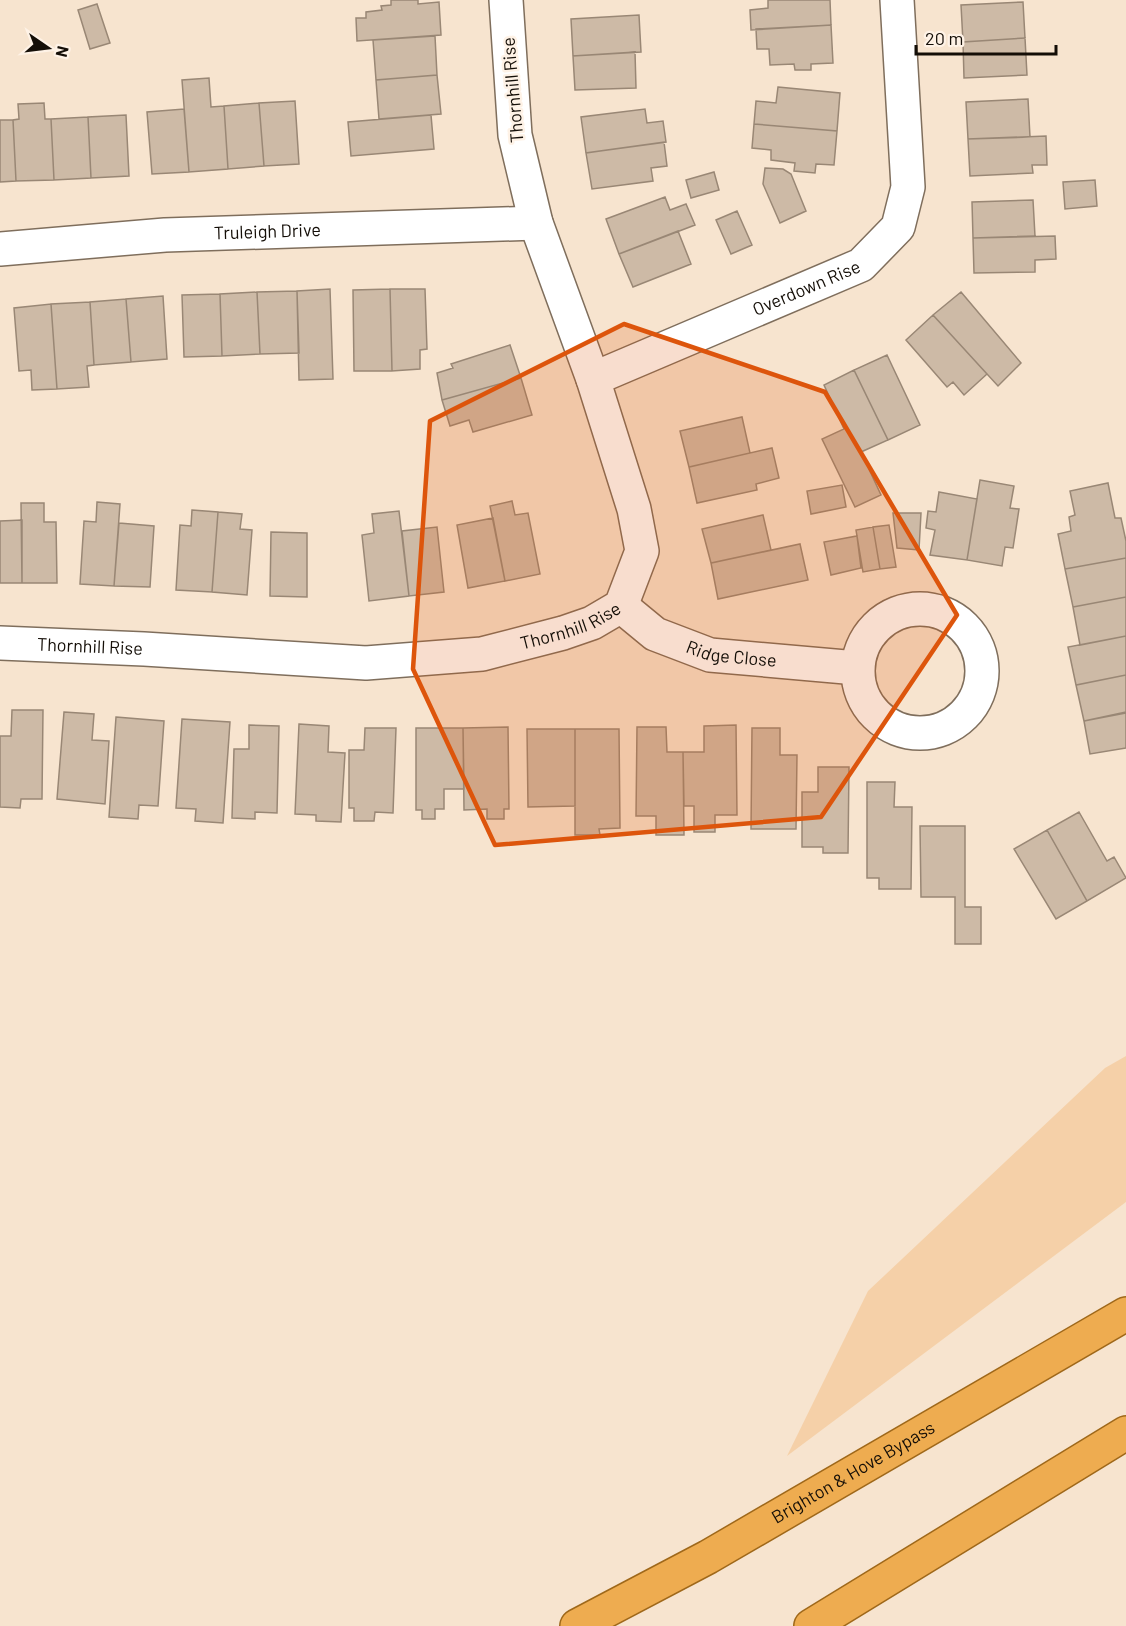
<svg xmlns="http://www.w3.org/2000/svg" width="1126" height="1626" font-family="Barlow,sans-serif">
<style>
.green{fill:#f5d0a8}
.building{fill:#cdbaa6;stroke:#998775;stroke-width:1.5}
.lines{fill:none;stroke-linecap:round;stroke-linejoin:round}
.minor-casing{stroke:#7f6e5c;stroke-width:36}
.trunk-casing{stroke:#9f681a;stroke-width:36}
.minor{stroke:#fff;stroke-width:33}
.trunk{stroke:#eeac50;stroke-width:33}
.marked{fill:#dd550c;fill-opacity:0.2;stroke:#dd550c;stroke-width:4.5;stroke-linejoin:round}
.labels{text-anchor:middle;stroke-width:5;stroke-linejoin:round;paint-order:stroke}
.street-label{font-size:18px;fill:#140e07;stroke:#fef2e6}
</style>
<rect width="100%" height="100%" fill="#f7e4cf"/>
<path class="green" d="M1126,1056V1202L787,1456L868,1291L1105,1068Z"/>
<path class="building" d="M391,0H418V4L439,2L441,35L357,41L356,18H366V12L382,10L381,6L391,5Z
M768,0H830L831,25L751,30L750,10L768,8Z
M1023,2L1025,38L963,42L961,5Z
M97,4L110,43L90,49L78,10Z
M639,15L641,52L573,56L571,19Z
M831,25L833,63L811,64V70H795L794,64L770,65L769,49H757L756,29Z
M435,36L437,75L376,80L373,40Z
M1025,38L1027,75L964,78L963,42Z
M635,52L636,88L575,90L573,56Z
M437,75L441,114L379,119L376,80Z
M209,78L211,107L224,106L228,169L189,172L182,80Z
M778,87L840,93L837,131L754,124L756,101L776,103Z
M1028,99L1030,137L968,139L966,102Z
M295,101L299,164L264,166L259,103Z
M44,103L45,119H51L54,180L16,181L13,120L19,119L18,104Z
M259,103L264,166L228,169L224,106Z
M184,109L189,172L152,174L147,112Z
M645,109L647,123L663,121L666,142L586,153L581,117Z
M126,115L129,176L91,178L88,117Z
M431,115L434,149L351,156L348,122Z
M88,117L91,178L54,180L51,119Z
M0,120H13L16,181L0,182Z
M754,124L837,131L834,165L816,164L815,173L794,171L795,163L771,160V150L752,148Z
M1046,136L1047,165H1032L1033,173L970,176L968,139Z
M664,142L667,166L651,168L653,181L592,189L586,153Z
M765,168L783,169L791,174L806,211L780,223L763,184Z
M714,172L719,190L691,198L686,180Z
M1095,180L1097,206L1065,209L1063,182Z
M665,197L670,210L686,204L695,225L619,254L606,219Z
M1033,200L1035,236L973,238L972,202Z
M737,211L752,245L731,254L716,220Z
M678,231L691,264L633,287L619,254Z
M1055,236L1056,259L1035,260V272L974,273L973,238Z
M330,289L333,379L299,380L297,291Z
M390,289H425L427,349L420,350V369L392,371Z
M390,289L392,371H354L353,290Z
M297,291L299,353L260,354L257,292Z
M257,292L260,354L222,356L220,294Z
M961,292L1021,363L998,386L933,315Z
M220,294L222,356L184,357L182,295Z
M163,296L167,359L131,362L126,299Z
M126,299L131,362L94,365L90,302Z
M90,302L94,365L87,366L89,387L57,389L51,304Z
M51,304L57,389L32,390L31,370L19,371L14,308Z
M933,315L987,374L964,395L953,382L947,387L906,340Z
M510,345L521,378L442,400L437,373L453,368L451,364Z
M887,355L920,425L888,440L854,370Z
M854,370L888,440L861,452L881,495L855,507L822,439L844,429L824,385Z
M521,378L532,415L473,432L469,420L450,426L442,400Z
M742,417L750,453L689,467L680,431Z
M772,448L779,478L756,484L757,490L697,503L689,467Z
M980,480L1014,486L1010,508L1019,509L1013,548L1005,547L1002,566L967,560Z
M1108,483L1115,518H1121L1126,541V558L1065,569L1058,534L1071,531L1069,517L1075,515L1070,491Z
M842,485L846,507L811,514L807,491Z
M939,492L977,499L967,560L930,555L935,530L926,528L928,511L936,512Z
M512,501L515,515L528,513L540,574L505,581L490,506Z
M97,502L120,504L114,586L80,584L84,521L96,522Z
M21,503H44V522H56L57,583H22Z
M192,510L218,512L212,592L176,590L180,525L191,526Z
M399,511L409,596L369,601L362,535L374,533L372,514Z
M218,512L242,514L240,529L252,530L247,595L212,592Z
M893,513H921L919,550L897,548Z
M763,515L771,550L711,563L702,529Z
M493,518L505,581L468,588L457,525Z
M22,520V583H0V521Z
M119,523L154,526L150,587L114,586Z
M889,525L896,567L880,569L873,527Z
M437,527L444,592L409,596L402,531Z
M873,527L880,569L863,572L856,530Z
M271,532L307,533V597L270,596Z
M857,536L861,568L831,575L824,542Z
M800,544L808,580L718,599L711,563Z
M1126,558V597L1073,607L1065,569Z
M1126,597V636L1080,645L1073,607Z
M1126,636V675L1076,685L1068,647Z
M1126,675V712L1084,721L1076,685Z
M12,710H43L42,799H21L20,808L0,807V736H11Z
M64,712L94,714L92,740L109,741L105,804L57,799Z
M1126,713V748L1090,754L1084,721Z
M116,717L164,721L158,806L139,805L138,819L109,817Z
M182,719L230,722L223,823L195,821L196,809L176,808Z
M299,724L329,726L328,752L345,753L341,822L316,821V815L295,814Z
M249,725L279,726L277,813L255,812V819L232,818L234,749H249Z
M736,725L737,815H715V832H694V806H684L683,752H704V726Z
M508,727L509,809H504V819H487V809L464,810L463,728Z
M637,727H666L667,752H683L684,835H656V816H636Z
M365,728H396L393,813L375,812L374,821H354V808H349V750H364Z
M416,728H463L464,789H444V809H435V819H422V810H416Z
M752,728H780V755H797L796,829H751Z
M527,729H575V806L528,807Z
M575,729H619L620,828L599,829L600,835H575Z
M818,767H849L848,853H823V847H802V792H818Z
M867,782H895L894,807H912L911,889H879V878H867Z
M1079,812L1107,861L1114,857L1126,878L1087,901L1047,830Z
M920,826H965V907H981V944H955V897H921Z
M1047,830L1087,901L1056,919L1014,849Z"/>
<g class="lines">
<g class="minor-casing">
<g id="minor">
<path id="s1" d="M0,249L165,235L536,223"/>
<path id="s2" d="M593,379L861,265L898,227L908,187L897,0"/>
<path id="s3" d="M621,606L655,634L710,655L857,668"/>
<circle cx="920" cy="671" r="62"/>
<path id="s4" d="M0,643L144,649L366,663L482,654L563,633L592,623L621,606L642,551L634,509L593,379L536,223L515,135L506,0"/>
</g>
</g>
<g class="trunk-casing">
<g id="trunk">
<path id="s5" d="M577,1626L708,1557L1126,1314"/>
<path d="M811,1626L1126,1433"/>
</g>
</g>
<use href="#minor" class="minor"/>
<use href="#trunk" class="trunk"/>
</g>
<path class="marked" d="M624,324L825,392L957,615L821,817L495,845L413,669L430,421Z"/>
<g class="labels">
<g class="street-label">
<text transform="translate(513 90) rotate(-95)" y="6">Thornhill Rise</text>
<text dy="6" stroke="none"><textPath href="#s1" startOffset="268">Truleigh Drive</textPath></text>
<text dy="6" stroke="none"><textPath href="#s2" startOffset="232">Overdown Rise</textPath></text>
<text dy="6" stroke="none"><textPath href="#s4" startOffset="576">Thornhill Rise</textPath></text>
<text dy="6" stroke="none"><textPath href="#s4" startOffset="90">Thornhill Rise</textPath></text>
<text dy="6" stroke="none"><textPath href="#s3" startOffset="124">Ridge Close</textPath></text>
<text dy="6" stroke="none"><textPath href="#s5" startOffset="316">Brighton &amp; Hove Bypass</textPath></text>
</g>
</g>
<g transform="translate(48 48) rotate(104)" stroke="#fef2e6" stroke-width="4.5" paint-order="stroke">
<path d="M0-4.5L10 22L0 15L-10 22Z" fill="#140e07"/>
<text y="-9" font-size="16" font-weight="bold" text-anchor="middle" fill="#140e07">N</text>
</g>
<path d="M916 45v9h140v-9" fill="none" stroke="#140e07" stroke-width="3"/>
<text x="925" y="45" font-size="18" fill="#140e07" stroke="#fef2e6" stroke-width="4.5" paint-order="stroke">20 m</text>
</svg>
